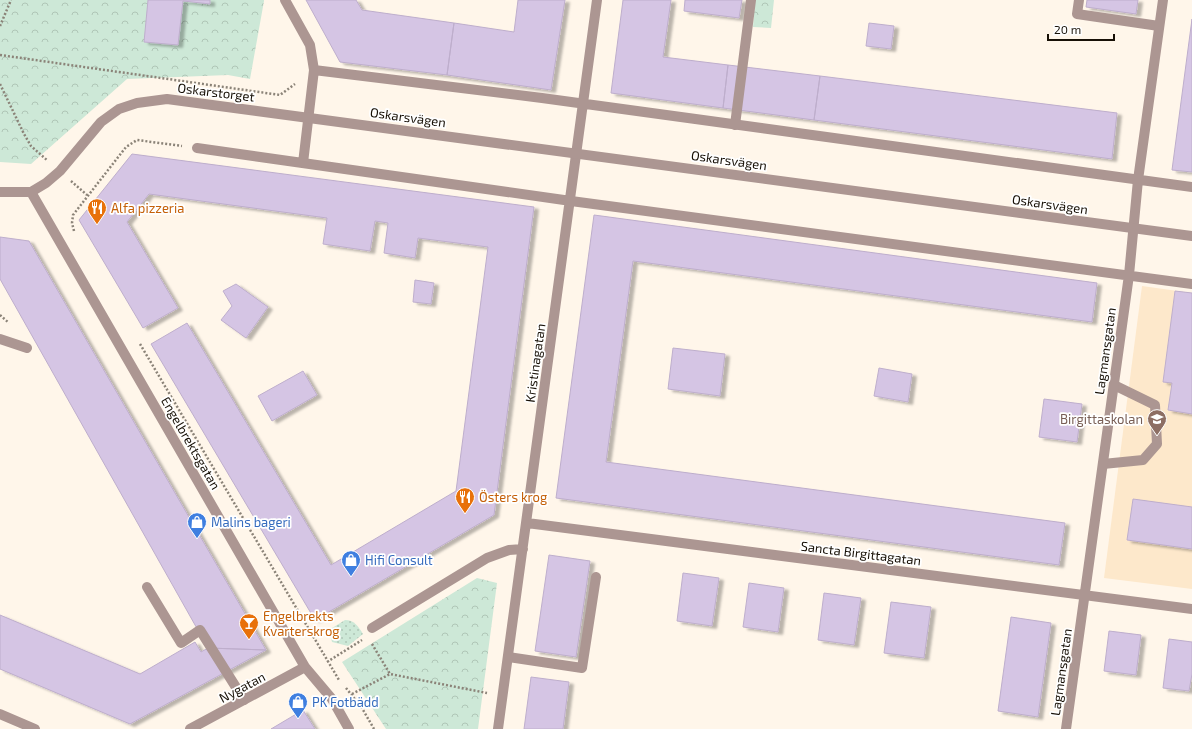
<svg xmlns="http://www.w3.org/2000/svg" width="1192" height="729" font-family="'Exo 2',sans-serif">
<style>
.built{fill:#fde8cb}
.grass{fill:url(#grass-dots)}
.park{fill:url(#park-crowns)}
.building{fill:#d5c5e4;stroke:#beaecc;filter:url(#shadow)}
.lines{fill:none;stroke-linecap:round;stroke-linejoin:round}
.path{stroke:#8b8378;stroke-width:2.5;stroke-dasharray:2 2;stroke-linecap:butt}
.service{stroke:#ac9692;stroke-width:10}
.minor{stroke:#ac9692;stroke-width:10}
.tertiary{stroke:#ac9692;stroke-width:10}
.labels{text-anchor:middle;stroke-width:3.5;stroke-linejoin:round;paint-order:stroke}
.street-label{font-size:13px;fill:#171006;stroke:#fff}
.food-label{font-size:13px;fill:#c56008;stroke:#fff;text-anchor:start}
.education-label{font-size:13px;fill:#785e54;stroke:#fff;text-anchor:end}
.shop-label{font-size:13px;fill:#366cbe;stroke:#fff;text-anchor:start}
</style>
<defs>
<pattern id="grass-dots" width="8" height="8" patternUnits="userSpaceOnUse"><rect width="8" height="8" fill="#cde8d7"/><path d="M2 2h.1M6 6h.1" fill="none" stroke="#afc6b7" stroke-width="1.8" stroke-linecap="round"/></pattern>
<pattern id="park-crowns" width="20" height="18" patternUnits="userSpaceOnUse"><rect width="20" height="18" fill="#cde8d7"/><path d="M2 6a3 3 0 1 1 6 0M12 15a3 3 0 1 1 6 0" fill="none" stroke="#afc6b7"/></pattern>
<filter id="shadow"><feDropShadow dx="4.5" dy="2.5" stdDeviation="1" flood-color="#0004"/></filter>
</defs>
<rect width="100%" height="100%" fill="#fff6ea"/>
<path class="built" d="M1142,286L1192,293V589L1104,578Z"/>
<path class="grass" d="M345,620C354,620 358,626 363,634L348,646L332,642L329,630Z"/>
<path class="park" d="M0,0H264V1L250,79L228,75L127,79L31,164L0,162Z
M755,0H774L771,28L753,27Z
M477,578L497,583L478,729H386L342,662Z"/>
<path class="building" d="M148,0H210V4L183,1L178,45L144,42Z
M306,0H356L362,10L454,23L447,75L340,62Z
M518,0H565L551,90L447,75L454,23L514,32Z
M623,0H671L663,57L728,65L723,108L611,93Z
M685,0H742L739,18L684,11Z
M1087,0H1138L1136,14L1086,7Z
M1192,19V172L1172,170Z
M869,23L894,26L891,49L866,46Z
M728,65L820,76L814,120L723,108Z
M820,76L1117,113L1112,159L814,120Z
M132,154L534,207L494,515L315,620L151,344L187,323L331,565L456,491L488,247L418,238L415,258L384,253L388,223L375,221L370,251L323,244L327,218L149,194L127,222L178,308L143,328L79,220Z
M594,215L1097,283L1092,322L633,261L606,462L1065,523L1059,565L556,498Z
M0,237L29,241L266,650L208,648L0,279Z
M415,280L434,283L431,304L413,302Z
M236,284L268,307L246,338L221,320L232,306L223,291Z
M1175,291L1192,293V414L1168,410L1172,383L1163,382Z
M673,348L725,354L720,396L668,389Z
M879,368L912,374L908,402L874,396Z
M303,371L317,395L272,421L258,396Z
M1044,399L1082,404L1077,442L1039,437Z
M1133,499L1192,507V549L1127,540Z
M549,555L590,561L576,657L535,651Z
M683,573L719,578L712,626L677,621Z
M749,583L784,588L778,632L743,627Z
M824,593L861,598L854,645L818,640Z
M891,602L931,607L924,658L884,653Z
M0,615L140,674L195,642L201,652L208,648L266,650L130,724L0,669Z
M1011,617L1051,623L1038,717L998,711Z
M1109,631L1141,635L1136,675L1104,671Z
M1169,639L1192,642V674L1189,691L1163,688Z
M531,677L569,682L563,729H524Z
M303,710L315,729H271Z"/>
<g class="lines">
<path class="path" d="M0,26L11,0
M0,55L280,95L295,84
M0,84L24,134L31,146L48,161
M71,181L87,195
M74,231L72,223L73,215L126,147L137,140L182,146
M0,315L9,323
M140,344L339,680
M372,644L390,674
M327,662L362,640
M346,688L362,708L374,729
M352,694L390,674L487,693"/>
<path class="service" d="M1079,0L1077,14L1159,26
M735,125L751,0
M0,339L27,348
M1103,464L1143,460L1157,444L1155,405L1114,385
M147,587L181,643L200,630L244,700
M508,657L582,668L596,577"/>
<path class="minor" d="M285,0L310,45L314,70L303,163
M314,70L542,98L1192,187
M197,148L571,201L1192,284
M31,192L305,667L332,699L349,729
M527,523L1192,609
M372,628L487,558L509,550L523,549
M0,714L35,729
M190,729L305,667
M498,729L597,0
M1066,729L1129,275L1138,180L1163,0"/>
<path class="tertiary" d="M0,192H31L46,183L60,171L101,122L119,109L137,103L167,99L1192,236"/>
</g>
<defs>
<g id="restaurant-pin" transform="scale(1)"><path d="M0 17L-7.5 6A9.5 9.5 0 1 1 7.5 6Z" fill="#e8710a" stroke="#fff"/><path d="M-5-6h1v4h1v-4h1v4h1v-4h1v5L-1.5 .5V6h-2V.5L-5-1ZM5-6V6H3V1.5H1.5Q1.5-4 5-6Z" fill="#fff"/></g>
<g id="school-pin" transform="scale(1)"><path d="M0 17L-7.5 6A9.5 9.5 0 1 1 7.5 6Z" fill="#8d6e63" stroke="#fff"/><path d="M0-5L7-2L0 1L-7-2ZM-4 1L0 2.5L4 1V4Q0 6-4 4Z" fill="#fff"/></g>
<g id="shop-pin" transform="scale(1)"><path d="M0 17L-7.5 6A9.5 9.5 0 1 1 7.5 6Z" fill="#3f7fe0" stroke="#fff"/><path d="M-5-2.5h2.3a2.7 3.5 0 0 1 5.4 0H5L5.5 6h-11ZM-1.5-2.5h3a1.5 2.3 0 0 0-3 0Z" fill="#fff"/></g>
<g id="bar-pin" transform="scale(1)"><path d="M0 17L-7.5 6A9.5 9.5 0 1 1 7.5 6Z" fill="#e8710a" stroke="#fff"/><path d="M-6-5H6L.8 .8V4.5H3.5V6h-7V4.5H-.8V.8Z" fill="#fff"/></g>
</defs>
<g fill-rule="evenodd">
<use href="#restaurant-pin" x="97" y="208"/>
<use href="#school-pin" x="1157" y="419"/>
<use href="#restaurant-pin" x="465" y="497"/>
<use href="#shop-pin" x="197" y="522"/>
<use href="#shop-pin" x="351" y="560"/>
<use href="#bar-pin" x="249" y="623"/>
<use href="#shop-pin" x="298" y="702"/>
</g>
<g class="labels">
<g class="street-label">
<text transform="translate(216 92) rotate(7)" y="5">Oskarstorget</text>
<text transform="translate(408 117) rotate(8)" y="5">Oskarsvägen</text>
<text transform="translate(729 160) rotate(8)" y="5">Oskarsvägen</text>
<text transform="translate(1050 204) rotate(8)" y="5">Oskarsvägen</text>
<text transform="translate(1105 351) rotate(-82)" y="5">Lagmansgatan</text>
<text transform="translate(535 363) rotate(-82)" y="5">Kristinagatan</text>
<text transform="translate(191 443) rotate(60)" y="5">Engelbrektsgatan</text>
<text transform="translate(861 553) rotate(7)" y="5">Sancta Birgittagatan</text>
<text transform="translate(1061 672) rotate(-82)" y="5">Lagmansgatan</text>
<text transform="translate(242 687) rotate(-28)" y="5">Nygatan</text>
</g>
<g class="food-label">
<text x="111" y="213">Alfa pizzeria</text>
<text x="479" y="502">Östers krog</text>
<text x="263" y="621">Engelbrekts<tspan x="263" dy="15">Kvarterskrog</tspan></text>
</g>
<g class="education-label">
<text x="1143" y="424">Birgittaskolan</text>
</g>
<g class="shop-label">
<text x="211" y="527">Malins bageri</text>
<text x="365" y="565">Hifi Consult</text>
<text x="312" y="707">PK Fotbädd</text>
</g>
</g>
<path d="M1048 34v6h66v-6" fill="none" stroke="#171006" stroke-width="2"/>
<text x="1054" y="34" font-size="12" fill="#171006" stroke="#ffffff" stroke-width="3" paint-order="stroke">20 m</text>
</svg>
